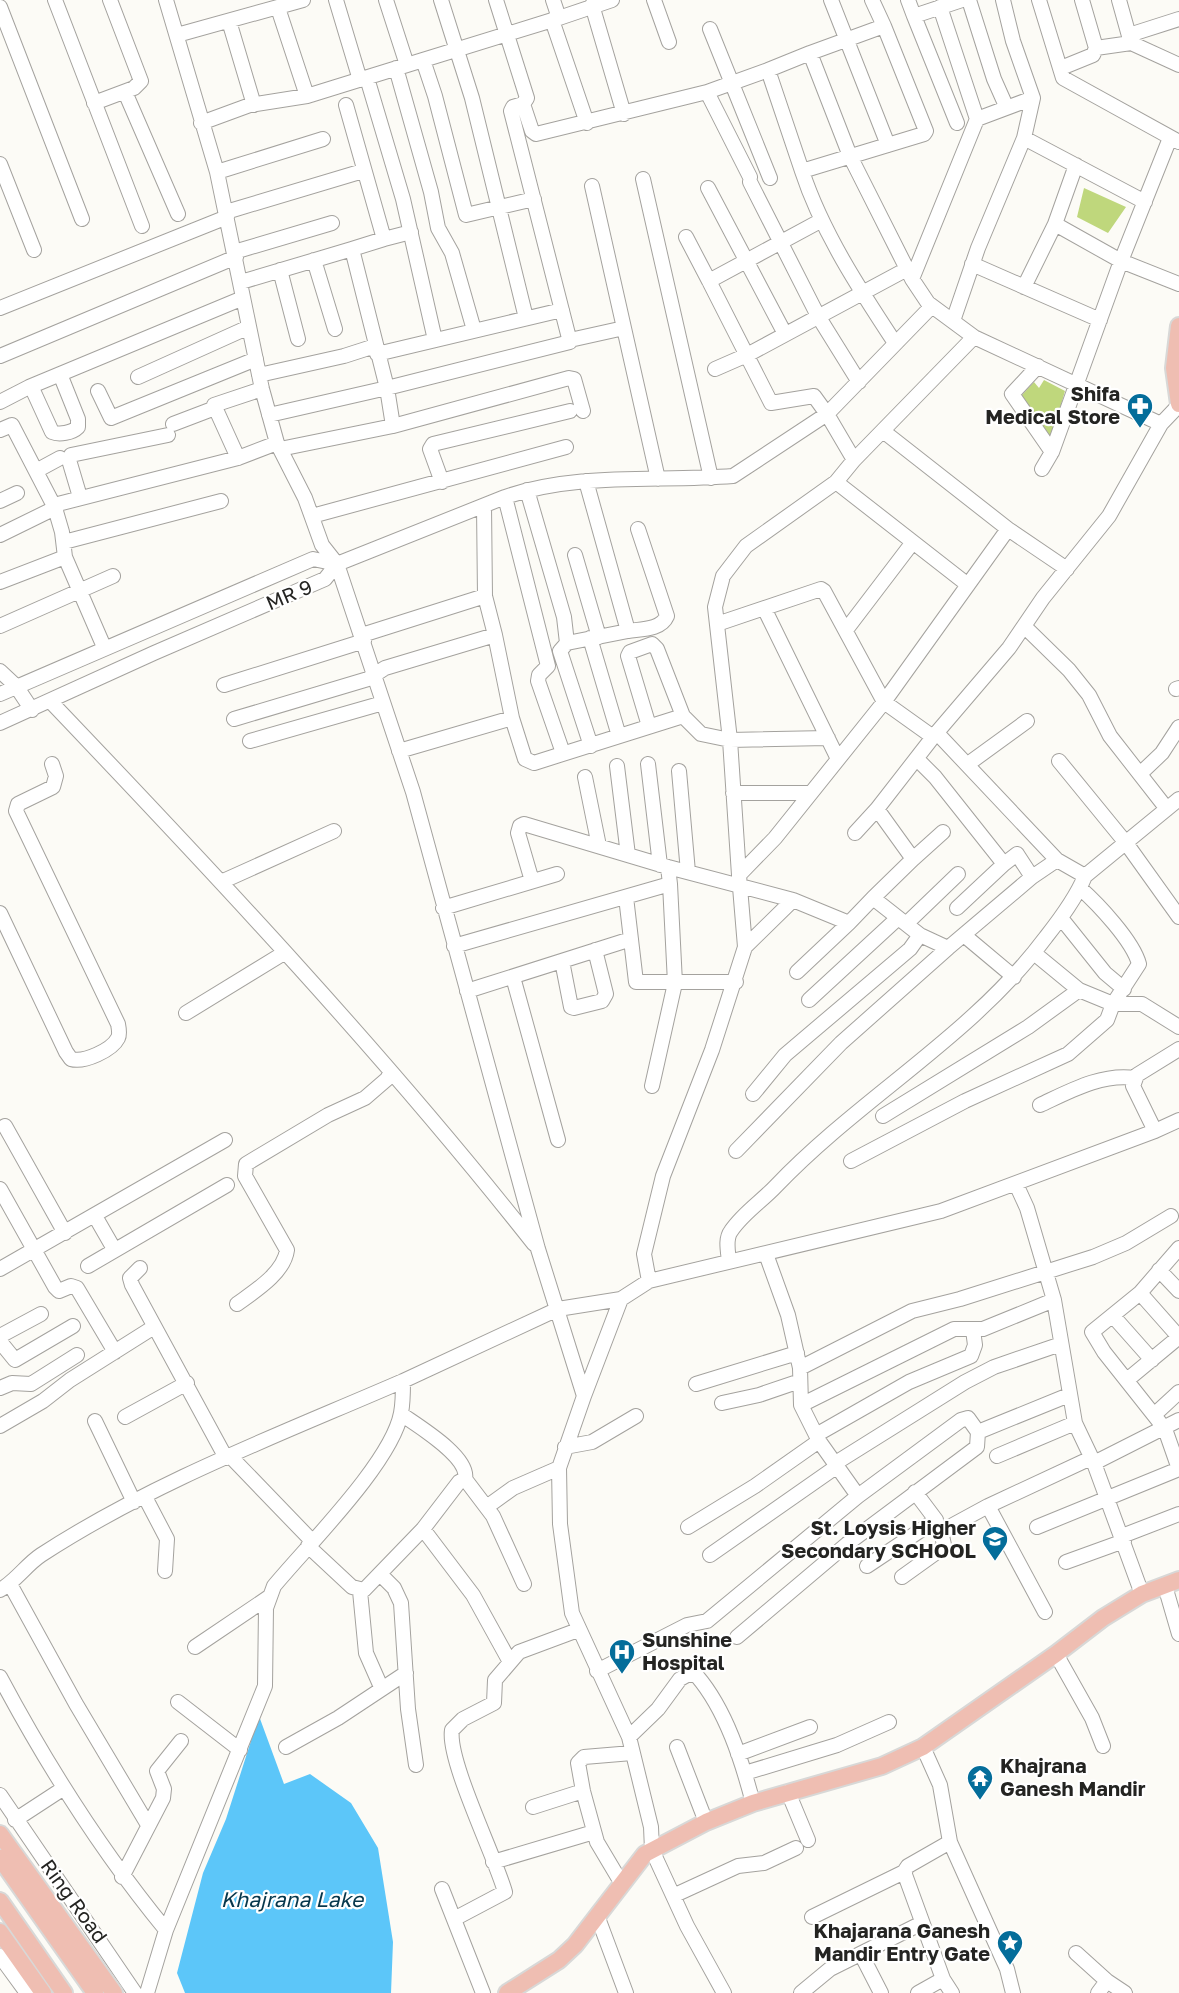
<svg xmlns="http://www.w3.org/2000/svg" width="1179" height="1993" font-family="'Golos Text',sans-serif">
<style>
.green{fill:#bfd77c}
.water{fill:#5cc6f9}
.lines{fill:none;stroke-linecap:round;stroke-linejoin:round}
.minor-casing{stroke:#a4a29e;stroke-width:16}
.major-casing{stroke:#d8d8d7;stroke-width:20}
.minor{stroke:#fff;stroke-width:14}
.major{stroke:#efbeb2;stroke-width:16}
.labels{text-anchor:middle;stroke-width:4.5;stroke-linejoin:round;paint-order:stroke}
.poi-label{font-size:20px;font-weight:bold;fill:#242422;stroke:#fff;text-anchor:end}
.street-label{font-size:20px;fill:#242422;stroke:#fff}
.water-label{font-size:21px;font-style:italic;fill:#07384d;stroke:#fff}
</style>
<rect width="100%" height="100%" fill="#fcfbf6"/>
<path class="green" d="M1084,188L1126,207L1108,233L1077,217Z
M1044,380L1065,391L1051,440L1021,396L1034,382L1039,388Z"/>
<path class="water" d="M259,1716L284,1784L310,1774L351,1803L378,1848L393,1942L391,1993H185L177,1973L203,1873L226,1819Z"/>
<g class="lines">
<g class="minor-casing">
<path id="minor" d="M55,0L142,226
M166,0L217,172L262,389L277,443L305,498L322,545L337,564L413,792L538,1249L584,1396L621,1299L649,1281L644,1254L663,1176L712,1050L745,947L793,900L849,923L873,898L920,935L948,948L1032,877L1057,860L1085,876L1179,799
M336,0L360,80
M386,0L407,65
M441,0L472,98L526,318
M496,0L527,98L523,104
M654,0L669,42
M831,0L888,145
M872,0L884,26L810,53L850,156L912,279L928,303L974,337L1161,424
M908,0L914,16
M969,0L994,79L1006,106
M1003,0L1013,41L1033,98L1024,138L1145,202
M1039,0L1063,78L1179,142
M1082,0L1096,48L1131,43
M1119,0L1131,43L1179,65
M592,5L624,114
M0,7L82,219
M940,7L977,119
M278,8L307,96
M559,18L612,0
M552,20L587,123
M229,21L254,105
M710,29L770,178
M177,35L303,0
M1129,35L1179,19
M810,53L768,70L802,171L924,134L926,131L884,26
M423,60L559,18L553,0
M396,68L431,192L438,228L452,253L474,330
M1061,68L1093,55L1096,48
M367,78L403,199L435,340
M125,92L178,214
M707,92L750,177
M94,103L134,88L141,81L110,0
M346,105L384,239L352,249
M201,123L250,105L307,96L423,60L435,96L466,215L534,199
M957,123L914,16L962,0
M0,164L34,250
M802,171C822,232 860,290 895,343
M217,172L323,139
M643,179L711,478
M750,182L818,316L859,382
M592,186L658,479
M708,188L785,334
M226,212L363,171
M1055,224L1121,261L1179,284
M686,237L709,281L822,220
M384,239L411,232
M234,252L332,223
M314,260L335,329
M972,264L1100,320
M280,270L298,339
M912,279L977,119L1033,98
M241,282L352,249L387,388L269,415
M1024,287L1055,224L1076,165
M0,308L227,217
M953,321L978,248L1024,138
M570,340L624,328
M377,354L562,310
M0,356L236,257
M1038,366L1012,394L1052,452
M715,369L747,355L907,269
M259,375L344,356L375,346
M138,377L249,327
M31,386L52,432C59,435 72,433 78,427V419L60,374
M98,391L111,418L256,359
M0,402L29,387L243,298
M173,424L215,408
M393,426L387,388L570,342L511,111L513,107L523,104L532,131L536,134L707,92L768,70
M0,430L12,425L55,508L62,532L65,557L104,647
M883,431L1008,529
M280,449L393,426L569,378L574,379L583,411
M238,458L214,405L262,389
M854,460L827,414L932,306
M1042,469L1052,452L1121,261L1170,138
M36,471L60,458
M442,482L430,449L433,444L570,411
M836,482L968,585
M527,490L564,617L567,643L560,651L591,746
M80,497L69,460L71,455L168,435
M505,497L548,666L539,675L538,681L563,753
M0,501L17,493
M54,505L238,458L277,443
M312,516L566,447
M0,535L55,508
M64,542L221,501
M575,555L599,637
M0,582L65,557
M765,610L837,757
M717,624L821,589L824,591L884,702L1008,529L1067,569
M0,626L113,576
M1025,627L1069,670L1089,695L1110,736L1167,809
M846,630L913,542
M628,631C641,629 661,630 667,616L638,529
M362,635L485,596
M495,635L512,718
M590,638L619,736
M567,643L628,631L586,481
M0,671L16,686L32,710
M224,685L364,641
M1176,689L1179,688
M0,694L313,559L337,564
M51,702C218,877 384,1054 534,1244
M234,719L368,679L385,668L495,635L485,596L484,506
M0,723L154,653L325,579L337,564L505,497C578,472 657,482 733,476L827,414L814,396L771,403L709,281
M649,726L628,656L630,652L652,644L657,649L683,716L701,734L730,740L828,738
M937,733L1057,860
M250,741L383,703
M399,751L512,718L525,759L534,763L683,716
M917,759L935,777L1004,864L1017,854L1032,877
M1059,761L1126,843L1179,917
M648,764L660,865
M968,764L1027,721
M617,766L628,855
M679,771L688,872
M1141,773L1162,753L1179,727
M585,777L599,846
M733,793H809
M855,833L877,809
M913,859L943,832
M739,875L730,740L715,607L723,576L746,546L836,482L854,460L974,337
M532,881L518,833L520,826L524,824L668,867L793,900
M221,882L334,831
M626,897L636,982H736
M873,898L913,859L877,809L933,737L1009,648L1043,598L1109,516L1161,424L1179,405
M443,908L557,874
M957,908L1004,864
M0,913L66,1052L71,1059C84,1063 112,1050 118,1038C120,1034 119,1029 118,1024L16,811L18,804L53,787L56,776L52,764
M1061,918L1105,973L1124,989
M906,924L958,874
M965,936L1014,977
M454,946L670,884L668,867
M745,947L739,875L775,838L884,702L933,737
M1034,953L1079,990L1113,1004H1142L1179,1027
M562,961L571,1007L574,1008L602,1001L606,994L595,950
M797,972L849,923
M513,977L558,1140
M467,991L631,939
M809,1000L898,918
M186,1013L284,953
M652,1086L675,983L670,884
M753,1094L785,1055L910,949L920,935
M1040,1105C1070,1091 1102,1073 1135,1078
M883,1116L1028,1027L1079,990
M5,1126L65,1233
M1155,1131L1133,1086L1137,1075L1179,1049
M736,1151L841,1043L948,948
M851,1161L965,1101L1068,1054L1107,1020L1113,1004L1139,964C1133,941 1098,904 1080,888
M1016,1184L1027,1208L1054,1300L1075,1423L1094,1463L1142,1594
M0,1189L55,1287L59,1291L71,1286L77,1288L115,1352
M95,1216L114,1249
M1179,1248L1140,1293L1092,1332L1104,1352L1165,1429L1179,1469
M729,1261C728,1251 725,1239 731,1231C743,1213 762,1201 776,1186C861,1097 972,1036 1046,937C1061,918 1076,898 1085,876
M88,1266L227,1185
M140,1268L130,1278L132,1285L226,1458
M0,1269L225,1140
M1159,1270L1179,1291
M649,1281L941,1211L1155,1131L1179,1120
M1140,1293L1179,1337
M237,1304C255,1291 284,1273 287,1250L245,1176L246,1164L328,1115L365,1098L387,1079L391,1072
M1113,1316L1152,1360
M0,1336L41,1314
M2,1344L15,1360L73,1326
M800,1368L912,1311L960,1299L1093,1257L1126,1243L1171,1216
M1127,1380L1179,1337
M696,1384L797,1353
M0,1388L12,1383L31,1384L77,1355
M584,1396L559,1468L560,1524L572,1613L629,1737L651,1827L652,1850L687,1926L724,1993
M722,1403L759,1395L800,1381
M801,1405L954,1329H983L1054,1300
M401,1414C418,1426 470,1457 465,1479
M1154,1415L1179,1392
M125,1417L187,1383
M95,1421L134,1502
M0,1426L43,1401L70,1380L154,1327
M816,1435L909,1382L971,1356L975,1345L973,1330
M565,1447L592,1442L636,1416
M230,1456L312,1541
M997,1456L1075,1423
M1094,1463L1179,1420
M834,1464L965,1382L994,1367L1061,1344
M858,1496L961,1420L968,1418L978,1432
M145,1497L167,1539L165,1571
M488,1506L513,1488L559,1468
M937,1525L942,1531L988,1506
M688,1527L755,1486L819,1441
M1037,1527L1179,1469
M423,1529L473,1595L510,1662
M1122,1536L1179,1514
M308,1546L352,1587L364,1590L423,1529L459,1482L465,1479L493,1516L524,1584
M710,1555L836,1467
M1066,1562L1124,1541
M867,1566L936,1520L915,1492
M380,1574L394,1588L401,1603L408,1709L416,1765
M902,1577L941,1549L944,1545L941,1531
M10,1584L76,1704L148,1825
M1165,1586L1179,1634
M0,1590C16,1581 26,1565 41,1555C153,1482 281,1434 403,1381
M360,1591L366,1653L381,1687
M1045,1612L988,1506L1091,1458
M737,1637L847,1544L977,1447L978,1432L1069,1395
M195,1647L269,1597
M1056,1654L1092,1718L1103,1746
M597,1671L687,1625L707,1621L858,1496L819,1441L801,1405L800,1368L788,1315L766,1254
M0,1677C48,1767 101,1851 166,1930
M178,1702L240,1750
M629,1737L658,1709L680,1679L689,1674L697,1676C726,1710 742,1761 753,1803
M286,1747L338,1718L406,1673
M677,1747L706,1822
M923,1747L940,1785L950,1842L1007,1969L1013,1993
M738,1754L810,1727
M745,1773L837,1745L889,1722
M788,1792L808,1840
M0,1795L135,1993
M533,1807L583,1791
M15,1820L64,1788
M493,1862L594,1832
M122,1877L163,1798L164,1789L157,1771L181,1741
M622,1884L597,1842L583,1791L578,1763L584,1757L632,1753
M442,1889L483,1993
M675,1895L738,1866L764,1863L796,1848
M812,1917L904,1872
M598,1918L626,1993
M454,1919L505,1892C495,1856 447,1760 452,1730L463,1719L494,1703L495,1680L519,1652L578,1630
M1076,1953L1107,1981L1098,1993
M861,1954L881,1993
M0,1956L27,1993
M943,1979L904,1872L908,1866L950,1842
M1107,1981L1125,1993
M147,1993L166,1930L265,1686L266,1608L274,1586C307,1546 392,1462 401,1413C403,1403 403,1391 403,1381L558,1309L621,1299
M801,1993L830,1969L922,1923
M918,1993L943,1979L952,1993"/>
</g>
<g class="major-casing">
<path id="major" d="M1179,326L1174,368L1179,404
M0,1834L114,1993
M0,1858L95,1993
M0,1901L64,1993
M0,1932L43,1993
M507,1993L559,1960L575,1945L645,1854L706,1822L753,1803L882,1766L923,1747L1056,1654L1103,1618L1142,1594L1179,1580"/>
</g>
<use href="#minor" class="minor"/>
<use href="#major" class="major"/>
</g>
<defs>
<g id="pharmacy-pin" transform="scale(1.35)"><path d="M0 17L-7.5 6A9.5 9.5 0 1 1 7.5 6Z" fill="#046d9a" stroke="#fff"/><path d="M-2-6h4v4h4v4h-4v4h-4v-4h-4v-4h4Z" fill="#fff"/></g>
<g id="school-pin" transform="scale(1.35)"><path d="M0 17L-7.5 6A9.5 9.5 0 1 1 7.5 6Z" fill="#046d9a" stroke="#fff"/><path d="M0-5L7-2L0 1L-7-2ZM-4 1L0 2.5L4 1V4Q0 6-4 4Z" fill="#fff"/></g>
<g id="hospital-pin" transform="scale(1.35)"><path d="M0 17L-7.5 6A9.5 9.5 0 1 1 7.5 6Z" fill="#046d9a" stroke="#fff"/><path d="M-5-5h3v3.5h4V-5h3V5h-3V1.5h-4V5h-3Z" fill="#fff"/></g>
<g id="temple-pin" transform="scale(1.35)"><path d="M0 17L-7.5 6A9.5 9.5 0 1 1 7.5 6Z" fill="#046d9a" stroke="#fff"/><path d="M0-6L5-2H3V0L6.5 2.5H4V6H1.5V3h-3V6H-4V2.5H-6.5L-3 0V-2H-5Z" fill="#fff"/></g>
<g id="sight-pin" transform="scale(1.35)"><path d="M0 17L-7.5 6A9.5 9.5 0 1 1 7.5 6Z" fill="#046d9a" stroke="#fff"/><path d="M0-6L1.8-2.2L6-1.7L2.9 1.2L3.7 5.4L0 3.3L-3.7 5.4L-2.9 1.2L-6-1.7L-1.8-2.2Z" fill="#fff"/></g>
</defs>
<g fill-rule="evenodd">
<use href="#pharmacy-pin" x="1140" y="406"/>
<use href="#school-pin" x="995" y="1539"/>
<use href="#hospital-pin" x="622" y="1652"/>
<use href="#temple-pin" x="980" y="1778"/>
<use href="#sight-pin" x="1010" y="1943"/>
</g>
<g class="labels">
<g class="poi-label">
<text x="1120" y="401">Shifa<tspan x="1120" dy="23">Medical Store</tspan></text>
<text x="976" y="1535">St. Loysis Higher<tspan x="976" dy="23">Secondary SCHOOL</tspan></text>
<text x="642" y="1647" text-anchor="start">Sunshine<tspan x="642" dy="23">Hospital</tspan></text>
<text x="1000" y="1773" text-anchor="start">Khajrana<tspan x="1000" dy="23">Ganesh Mandir</tspan></text>
<text x="990" y="1938">Khajarana Ganesh<tspan x="990" dy="23">Mandir Entry Gate</tspan></text>
</g>
<g class="street-label">
<text transform="translate(289 595) rotate(-23)" y="7">MR 9</text>
<text transform="translate(74 1901) rotate(54)" y="7">Ring Road</text>
</g>
<g class="water-label">
<text x="292" y="1907">Khajrana Lake</text>
</g>
</g>
</svg>
